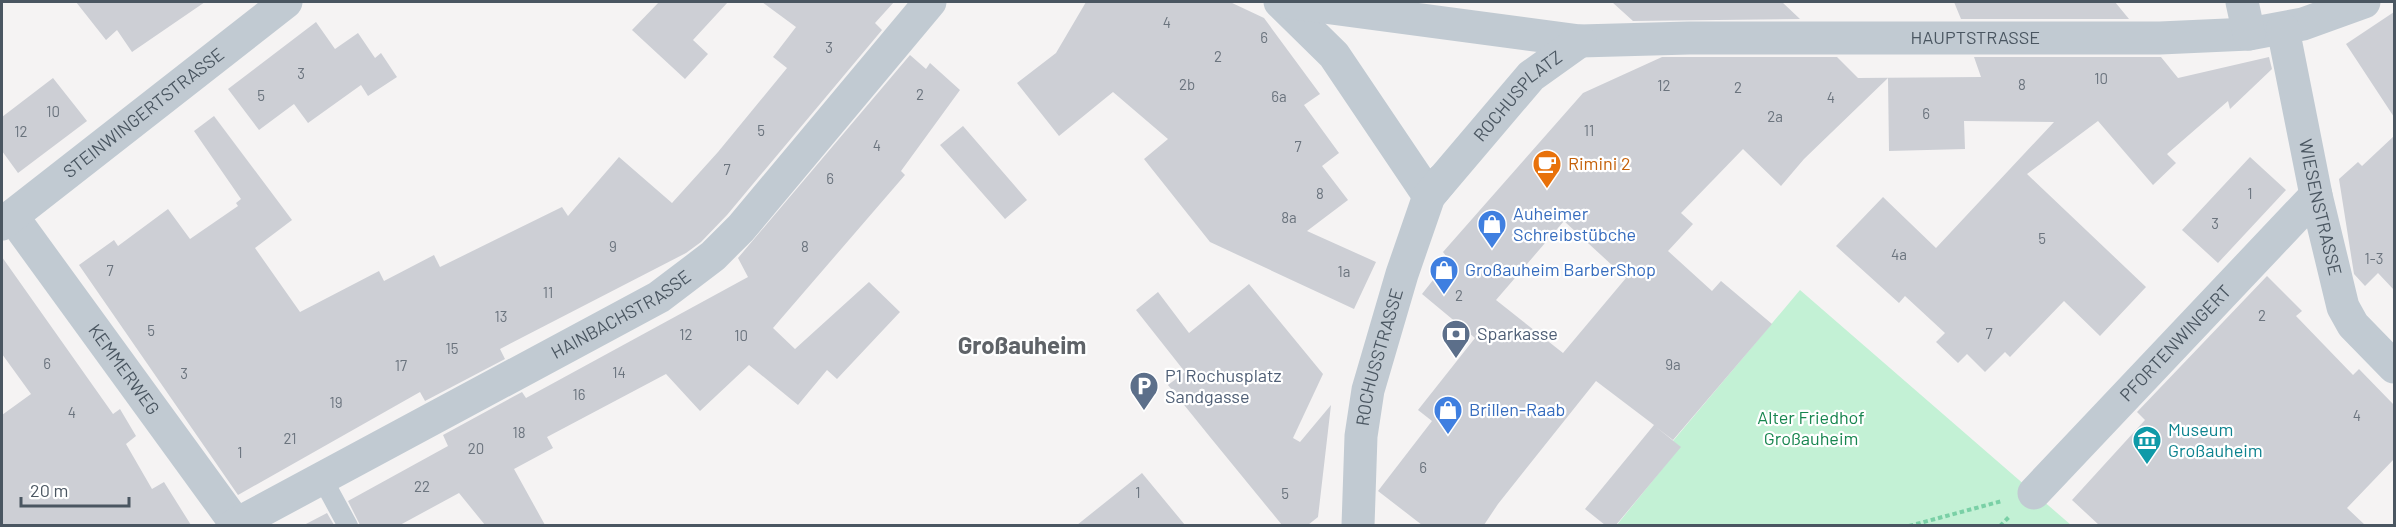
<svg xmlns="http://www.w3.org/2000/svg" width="2396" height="527" font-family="Barlow,sans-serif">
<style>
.green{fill:#c3f1d5}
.building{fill:#cdcfd5;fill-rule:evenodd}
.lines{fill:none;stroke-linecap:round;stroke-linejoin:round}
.path{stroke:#7ad0a6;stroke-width:4;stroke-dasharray:4.5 3;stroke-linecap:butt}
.lane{stroke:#c1cad2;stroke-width:20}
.street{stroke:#c1cad2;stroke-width:33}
.labels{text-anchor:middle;stroke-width:4.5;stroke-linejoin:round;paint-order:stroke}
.number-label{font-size:15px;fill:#6b747e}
.street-label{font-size:18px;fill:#4a5661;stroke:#fff}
.food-label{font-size:18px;fill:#c56008;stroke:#fff;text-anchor:start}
.shop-label{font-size:18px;fill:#366cbe;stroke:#fff;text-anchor:start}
.service-label{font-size:18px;fill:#4e5e75;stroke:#fff;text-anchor:start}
.park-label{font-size:18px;fill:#17864f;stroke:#fff}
.culture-label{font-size:18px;fill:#0d838f;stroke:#fff;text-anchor:start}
.district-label{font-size:24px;font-weight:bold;fill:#5f6368;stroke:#fff}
</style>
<rect width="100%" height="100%" fill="#f5f3f3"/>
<path class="green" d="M1800,290L2034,493L2071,525L1616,526L1680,447L1673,441Z"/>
<path class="building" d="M76,2H205L132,52L117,30L106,40Z
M659,2H728L693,40L708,54L685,79L632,30Z
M762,2H894L875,23L882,30L727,215L701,242L686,253L500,349L505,359L425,401L420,392L238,495L79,265L114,240L118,246L168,209L190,239L238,206L236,203L241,199L194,131L214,116L292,220L255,248L300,312L379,271L384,281L434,255L440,267L562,207L568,216L619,157L672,203L718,152L787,68L773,57L796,27Z
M1086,2H1230L1264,18L1320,94L1304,105L1339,153L1322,166L1348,200L1307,231L1376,262L1354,309L1210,242L1144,159L1168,139L1113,92L1059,136L1017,83L1056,53Z
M1612,2H1782L1800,19L1633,21Z
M1954,2H2115L2129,19H1961Z
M2394,12V117L2346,44Z
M316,22L335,49L358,33L375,58L381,53L397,77L368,96L361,85L308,123L294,104L259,130L228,89Z
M910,55L926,69L930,63L960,90L901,171L905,175L773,328L795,349L869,282L900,312L837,379L827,370L798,405L749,365L700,411L666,374L547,437L553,448L514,469L545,525H485L459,493L400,525H360L348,501L448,446L443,435L522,392L526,398L748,277L738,258Z
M1662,57H1837L1858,78L1981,77L1974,57H2161L2178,78L2269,57L2272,69L2230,109L2228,101L2167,154L2176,163L2153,185L2098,121L2027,174L2146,287L2100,336L2064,301L2010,357L2005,352L1985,372L1967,354L1958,363L1936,342L1945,333L1905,296L1899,303L1836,246L1883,197L1936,248L2054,122L1964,121L1965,149L1889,151L1888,78L1804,159L1781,186L1743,149L1681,213L1693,224L1668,251L1712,291L1721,281L1772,324L1673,440L1656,427L1681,447L1616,525H1605L1585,509L1654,425L1596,381L1498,504L1484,525H1422L1378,491L1432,421L1418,410L1475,338L1422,294L1449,260L1443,252L1583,93ZM1564,221L1626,278L1563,353L1496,300Z
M53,78L87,121L18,173L2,151V117Z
M963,126L1027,200L1005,219L940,145Z
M2394,136V290L2378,273L2365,286L2354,274L2339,179L2358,162L2362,166Z
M2250,157L2286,190L2218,263L2182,230Z
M2,257L113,414L120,409L136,436L126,444L152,489L164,482L191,525H2V415L31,394L2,354Z
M2267,276L2302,311L2296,316L2353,375L2359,369L2394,405V459L2347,508L2365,525H2099L2072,500L2145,420L2137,412Z
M1249,284L1323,374L1293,438L1300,442L1331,405L1318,517L1308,525H1282L1210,437L1168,385L1185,372L1136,310L1158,292L1189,333Z
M1142,473L1185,525H1077Z
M327,513L334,525H304Z"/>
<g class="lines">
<path class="path" d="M1909,526L2002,501
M2000,526L2010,516"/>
<path class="lane" d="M322,478L348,526"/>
<g class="street">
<path d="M1280,2L1334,55L1429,196L1442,180"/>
<path id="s1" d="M1286,2L1580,41L1689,38H2160L2249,34L2303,24L2364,2"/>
<path d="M2242,2L2249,34"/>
<path id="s2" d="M2283,29L2316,195L2343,307L2353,325L2394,367"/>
<path id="s3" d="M12,216L236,524"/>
<path id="s4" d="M2,224L286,2"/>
<path id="s5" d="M2034,493L2316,195"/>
<path id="s6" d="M233,526L659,297L713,256L741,228L930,2"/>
<path id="s7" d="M1358,526L1361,436L1368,390L1402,274L1429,196L1531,76L1580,41"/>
</g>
</g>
<defs>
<g id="cafe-pin" transform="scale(1.5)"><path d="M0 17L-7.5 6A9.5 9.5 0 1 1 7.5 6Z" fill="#e8710a" stroke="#fff"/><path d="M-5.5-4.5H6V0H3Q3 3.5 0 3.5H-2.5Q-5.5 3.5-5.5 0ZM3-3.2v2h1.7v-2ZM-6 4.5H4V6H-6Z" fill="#fff"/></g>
<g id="shop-pin" transform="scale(1.5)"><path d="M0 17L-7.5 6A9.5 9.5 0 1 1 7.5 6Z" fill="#3f7fe0" stroke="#fff"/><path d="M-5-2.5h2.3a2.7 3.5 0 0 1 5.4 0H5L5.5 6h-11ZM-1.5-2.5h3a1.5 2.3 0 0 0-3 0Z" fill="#fff"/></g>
<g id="bank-pin" transform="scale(1.5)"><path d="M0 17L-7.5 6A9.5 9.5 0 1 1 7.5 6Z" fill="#5c6f8a" stroke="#fff"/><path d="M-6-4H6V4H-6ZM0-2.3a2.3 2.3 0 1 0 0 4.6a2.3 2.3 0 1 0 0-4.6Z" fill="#fff"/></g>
<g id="parking-pin" transform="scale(1.5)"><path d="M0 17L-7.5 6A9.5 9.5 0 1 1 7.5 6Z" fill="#5c6f8a" stroke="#fff"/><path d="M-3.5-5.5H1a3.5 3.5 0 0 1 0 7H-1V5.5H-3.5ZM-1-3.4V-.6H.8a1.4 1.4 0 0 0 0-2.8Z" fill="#fff"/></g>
<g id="museum-pin" transform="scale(1.5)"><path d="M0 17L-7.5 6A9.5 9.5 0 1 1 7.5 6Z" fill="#0f9aa8" stroke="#fff"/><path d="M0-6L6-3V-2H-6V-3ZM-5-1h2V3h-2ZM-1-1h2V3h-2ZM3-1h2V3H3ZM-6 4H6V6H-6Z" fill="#fff"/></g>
</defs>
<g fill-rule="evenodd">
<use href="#cafe-pin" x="1547" y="164"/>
<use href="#shop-pin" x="1492" y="224"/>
<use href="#shop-pin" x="1444" y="270"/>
<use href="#bank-pin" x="1456" y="334"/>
<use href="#parking-pin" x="1144" y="386"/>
<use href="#shop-pin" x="1448" y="410"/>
<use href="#museum-pin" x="2147" y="440"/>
</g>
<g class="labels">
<g class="number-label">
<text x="1167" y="28">4</text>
<text x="1264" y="43">6</text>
<text x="829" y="53">3</text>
<text x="1218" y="62">2</text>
<text x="301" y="79">3</text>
<text x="2101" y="84">10</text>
<text x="1187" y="90">2b</text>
<text x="2022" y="90">8</text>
<text x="1664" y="91">12</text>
<text x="1738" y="93">2</text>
<text x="920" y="100">2</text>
<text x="261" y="101">5</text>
<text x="1279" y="102">6a</text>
<text x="1831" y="103">4</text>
<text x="53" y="117">10</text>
<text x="1926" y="119">6</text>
<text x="1775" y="122">2a</text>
<text x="761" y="136">5</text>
<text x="1589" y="136">11</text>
<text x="21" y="137">12</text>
<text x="877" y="151">4</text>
<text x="1298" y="152">7</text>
<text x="727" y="175">7</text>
<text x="830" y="184">6</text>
<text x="1320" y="199">8</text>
<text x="2250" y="199">1</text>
<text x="1289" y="223">8a</text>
<text x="2215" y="229">3</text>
<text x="2042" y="244">5</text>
<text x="613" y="252">9</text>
<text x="805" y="252">8</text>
<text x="1899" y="260">4a</text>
<text x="2374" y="264">1-3</text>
<text x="110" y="276">7</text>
<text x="1344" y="277">1a</text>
<text x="548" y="298">11</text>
<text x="1459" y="301">2</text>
<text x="2262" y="321">2</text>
<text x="501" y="322">13</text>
<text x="151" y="336">5</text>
<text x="1989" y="339">7</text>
<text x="686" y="340">12</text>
<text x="741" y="341">10</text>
<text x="452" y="354">15</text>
<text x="47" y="369">6</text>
<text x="1673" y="370">9a</text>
<text x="401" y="371">17</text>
<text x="619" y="378">14</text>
<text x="184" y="379">3</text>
<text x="579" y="400">16</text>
<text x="336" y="408">19</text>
<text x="72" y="418">4</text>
<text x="2357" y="421">4</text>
<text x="519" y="438">18</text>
<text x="290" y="444">21</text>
<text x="476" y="454">20</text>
<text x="240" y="458">1</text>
<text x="1423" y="473">6</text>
<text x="422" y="492">22</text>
<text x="1138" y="498">1</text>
<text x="1285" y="499">5</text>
</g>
<g class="street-label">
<text dy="6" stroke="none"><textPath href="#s1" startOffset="692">HAUPTSTRASSE</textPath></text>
<text dy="6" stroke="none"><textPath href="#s7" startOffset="474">ROCHUSPLATZ</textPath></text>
<text dy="6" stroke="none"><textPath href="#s4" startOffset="180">STEINWINGERTSTRASSE</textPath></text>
<text dy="6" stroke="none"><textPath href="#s2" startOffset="182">WIESENSTRASSE</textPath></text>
<text dy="6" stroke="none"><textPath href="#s6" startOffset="442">HAINBACHSTRASSE</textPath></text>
<text dy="6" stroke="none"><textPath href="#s5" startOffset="206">PFORTENWINGERT</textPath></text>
<text dy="6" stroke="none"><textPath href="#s7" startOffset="171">ROCHUSSTRASSE</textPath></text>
<text dy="6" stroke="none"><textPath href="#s3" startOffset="190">KEMMERWEG</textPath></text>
</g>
<g class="food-label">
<text x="1568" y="170">Rimini 2</text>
</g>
<g class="shop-label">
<text x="1513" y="220">Auheimer<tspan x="1513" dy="21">Schreibstübche</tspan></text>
<text x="1465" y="276">Großauheim BarberShop</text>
<text x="1469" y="416">Brillen-Raab</text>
</g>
<g class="service-label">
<text x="1477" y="340">Sparkasse</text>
<text x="1165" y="382">P1 Rochusplatz<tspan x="1165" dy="21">Sandgasse</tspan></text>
</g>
<g class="park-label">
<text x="1811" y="424">Alter Friedhof<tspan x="1811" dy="21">Großauheim</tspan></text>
</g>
<g class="culture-label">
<text x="2168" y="436">Museum<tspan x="2168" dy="21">Großauheim</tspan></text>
</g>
<g class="district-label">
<text x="1022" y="354">Großauheim</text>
</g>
</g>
<rect width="2396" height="527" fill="none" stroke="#4a5661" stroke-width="6"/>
<path d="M21 497v9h108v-9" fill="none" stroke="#4a5661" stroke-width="3"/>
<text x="30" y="497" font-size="18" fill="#4a5661" stroke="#ffffff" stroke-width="4.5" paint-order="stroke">20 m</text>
</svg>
